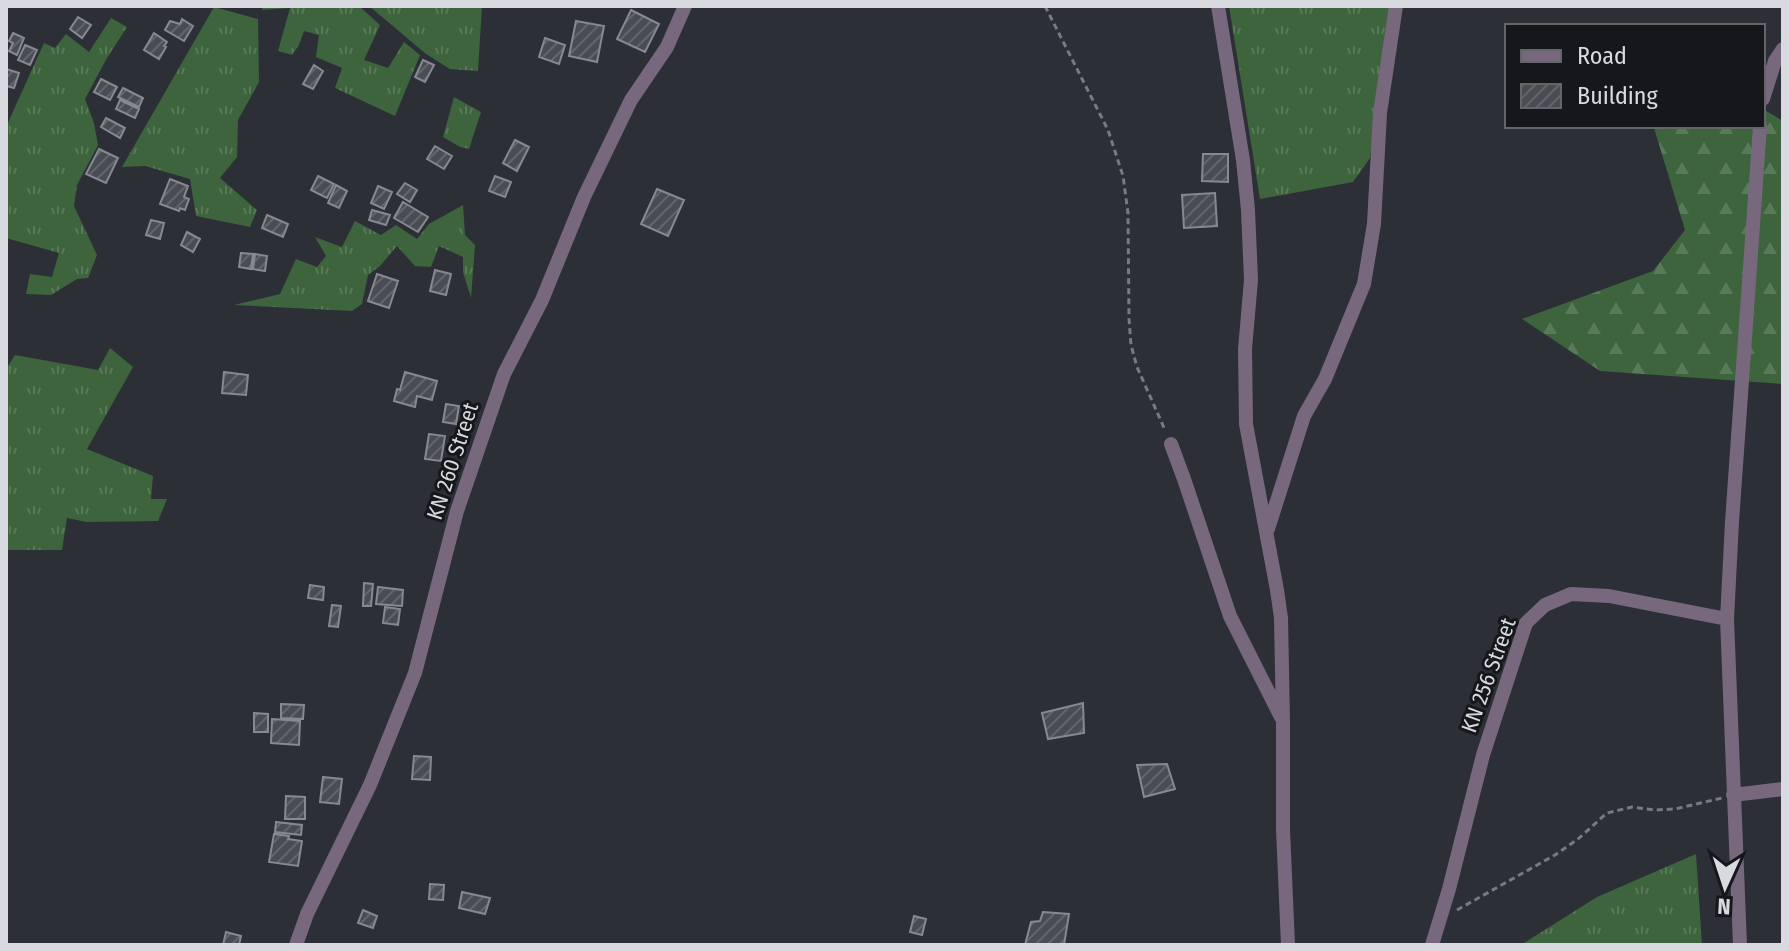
<svg xmlns="http://www.w3.org/2000/svg" width="1789" height="951" font-family="'Fira Sans Condensed',sans-serif">
<style>
.grass{fill:url(#grass-tufts)}
.forest{fill:url(#forest-firs)}
.building{fill:url(#building-hatch);stroke:#868991;stroke-width:2}
.lines{fill:none;stroke-linecap:round;stroke-linejoin:round}
.path{stroke:#787a80;stroke-width:3;stroke-dasharray:6 4;stroke-linecap:butt}
.minor{stroke:#78687e;stroke-width:14}
.labels{text-anchor:middle;stroke-width:6;stroke-linejoin:round;paint-order:stroke}
.street-label{font-size:22px;fill:#d8dadf;stroke:#16171a}
</style>
<defs>
<pattern id="grass-tufts" width="24" height="20" patternUnits="userSpaceOnUse" patternTransform="scale(2)"><rect width="24" height="20" fill="#3d643d"/><path d="M3 7l-1-3M5 7V3M7 7l1-3M15 17l-1-3M17 17v-4M19 17l1-3" fill="none" stroke="#587a59"/></pattern>
<pattern id="forest-firs" width="22" height="20" patternUnits="userSpaceOnUse" patternTransform="scale(2)"><rect width="22" height="20" fill="#3d643d"/><path d="M5 1l3.5 6h-7zM16 11l3.5 6h-7z" fill="#587a59"/></pattern>
<pattern id="building-hatch" width="6" height="6" patternUnits="userSpaceOnUse" patternTransform="scale(2)"><rect width="6" height="6" fill="#494d53"/><path d="M-1 1l2-2M0 6l6-6M5 7l2-2" fill="none" stroke="#62666b"/></pattern>
</defs>
<rect width="100%" height="100%" fill="#2c2f36"/>
<path class="grass" d="M263,6H359L380,25L364,60L388,68L404,42L420,55L395,116L335,88L342,68L316,57L319,35L304,31L299,45L292,55L278,51L290,8L262,10Z
M369,6H482L478,71L450,69L426,54Z
M1229,6H1392L1370,158L1353,182L1260,199Z
M214,7L258,19L259,82L238,120L237,157L220,178L257,210L250,227L196,216L190,179L145,166L122,167Z
M111,18L127,27L107,58L85,99L94,123L98,145L77,185L74,206L97,255L88,278L77,279L51,295L26,294L30,274L52,277L59,253L6,238V127L44,43L55,48L66,34L89,52Z
M454,97L481,112L469,149L460,147L443,137Z
M463,205L465,235L475,245L471,298L463,272V257L439,246L431,267L415,266L397,246L380,266L368,275L362,304L352,311L234,305L280,294L296,259L317,267L326,256L315,237L342,247L355,221L381,235L396,225L417,239L429,224Z
M110,348L133,367L87,449L153,476L151,499H167L158,521L87,522L67,518L62,550H6V369L15,355L98,370Z
M1696,854L1702,945H1521L1597,897Z"/>
<path class="forest" d="M1763,109L1783,121V384L1600,371L1522,319L1653,271L1685,230L1654,128L1657,126H1763Z"/>
<path class="building" d="M631,10L659,24L645,52L617,39Z
M78,17L91,25L82,38L70,29Z
M182,19L193,26L184,41L165,30L170,21L180,24Z
M576,21L604,26L597,62L569,56Z
M13,33L24,38L17,55L9,51L13,43L9,41Z
M154,33L167,42L164,46L166,47L159,59L144,50Z
M545,38L565,45L559,64L539,57Z
M25,45L37,50L30,65L18,60Z
M423,60L434,65L425,82L415,77Z
M314,65L323,71L313,89L303,84Z
M6,69L19,73L14,88L6,86Z
M101,79L117,87L110,100L94,92Z
M123,88L143,98L139,107L118,97Z
M120,100L139,109L135,118L116,109Z
M106,118L125,128L120,138L101,127Z
M515,140L529,147L517,171L503,163Z
M435,146L452,156L444,169L427,159Z
M99,149L118,158L106,183L86,174Z
M1203,154H1228V182L1202,181Z
M318,176L334,184L327,198L311,190Z
M495,176L511,182L505,197L489,191Z
M170,179L188,186L184,197L189,199L185,210L180,208L179,211L160,204Z
M405,183L417,190L410,202L397,194Z
M336,185L347,191L339,208L328,203Z
M378,186L392,192L384,209L371,203Z
M657,189L684,200L668,236L641,224Z
M1215,193L1217,226L1184,228L1182,195Z
M403,202L428,217L418,232L394,218Z
M372,210L390,215L386,225L369,220Z
M267,215L288,224L283,237L262,228Z
M151,220L164,223L160,239L146,235Z
M187,232L200,239L193,252L181,245Z
M241,253L253,254L251,269L239,267Z
M255,254L267,256L265,271L253,269Z
M435,270L451,274L446,295L430,291Z
M377,274L398,281L389,308L368,301Z
M224,372L248,375L246,395L222,393Z
M405,372L437,381L432,400L417,396L415,407L394,401L397,389L400,390Z
M446,404L459,406L456,424L443,422Z
M429,434L445,436L441,461L425,459Z
M364,583L373,584L371,606H363Z
M310,585L324,587L323,600L308,598Z
M378,587L403,590L402,606L376,604Z
M332,605L341,606L338,627L329,626Z
M385,607L400,609L398,625L383,623Z
M1083,703L1084,733L1048,739L1042,713Z
M281,704L304,705L303,719L281,718Z
M254,713L268,714V732H254Z
M272,719L300,721L299,745L271,743Z
M414,756L431,757L430,780L412,779Z
M1167,764L1175,789L1144,797L1137,765Z
M323,777L342,779L339,804L320,802Z
M286,796L305,797V819H285Z
M276,822L302,825L301,835L275,832Z
M274,834L289,836L288,839L302,841L298,866L269,862Z
M430,884L444,885L443,900L429,899Z
M462,892L490,898L485,914L459,908Z
M363,910L377,916L373,928L358,923Z
M1043,912L1069,914L1064,945H1025L1031,922L1040,921Z
M914,916L926,919L922,935L910,932Z
M226,932L241,936L239,945H223Z"/>
<g class="lines">
<path class="path" d="M1045,6L1108,130L1123,176L1128,213L1129,319L1131,345L1137,367L1165,430
M1457,910L1555,855L1578,839L1607,813L1632,807L1655,810L1675,809L1722,798"/>
<path class="minor" d="M1218,6L1243,160L1248,210L1251,280L1245,349L1246,424L1277,590L1281,618L1283,721V829L1288,945
M1763,99L1775,61L1783,49
M1171,444L1184,479L1230,616L1281,717
M1268,529L1304,416L1325,379L1364,284L1374,224L1380,113L1396,6
M1733,795L1783,789
M296,945L307,914L370,785L415,673L457,511L504,374L542,300L584,197L631,100L667,47L685,6
M1432,945L1449,889L1483,755L1526,623L1545,605L1571,594L1609,596L1727,619
M1740,945L1727,619L1732,522L1760,126"/>
</g>
<g class="labels">
<g class="street-label">
<text transform="translate(452 461) rotate(-72)" y="8">KN 260 Street</text>
<text transform="translate(1488 675) rotate(-70)" y="8">KN 256 Street</text>
</g>
</g>
<rect width="1789" height="951" fill="none" stroke="#d8dadf" stroke-width="16"/>
<rect x="1505" y="24" width="260" height="104" fill="#16171a" stroke="#646569" stroke-width="2"/>
<rect x="1521" y="50" width="40" height="12" fill="#78687e" stroke="#646569" stroke-width="2"/>
<text x="1577" y="64" font-size="24" fill="#d8dadf">Road</text>
<rect x="1521" y="84" width="40" height="24" fill="url(#building-hatch)" stroke="#646569" stroke-width="2"/>
<text x="1577" y="104" font-size="24" fill="#d8dadf">Building</text>
<g transform="translate(1725 887) rotate(183)" stroke="#16171a" stroke-width="6" paint-order="stroke">
<path d="M0-6L14 30L0 20L-14 30Z" fill="#d8dadf"/>
<text y="-12" font-size="22" font-weight="bold" text-anchor="middle" fill="#d8dadf">N</text>
</g>
</svg>
